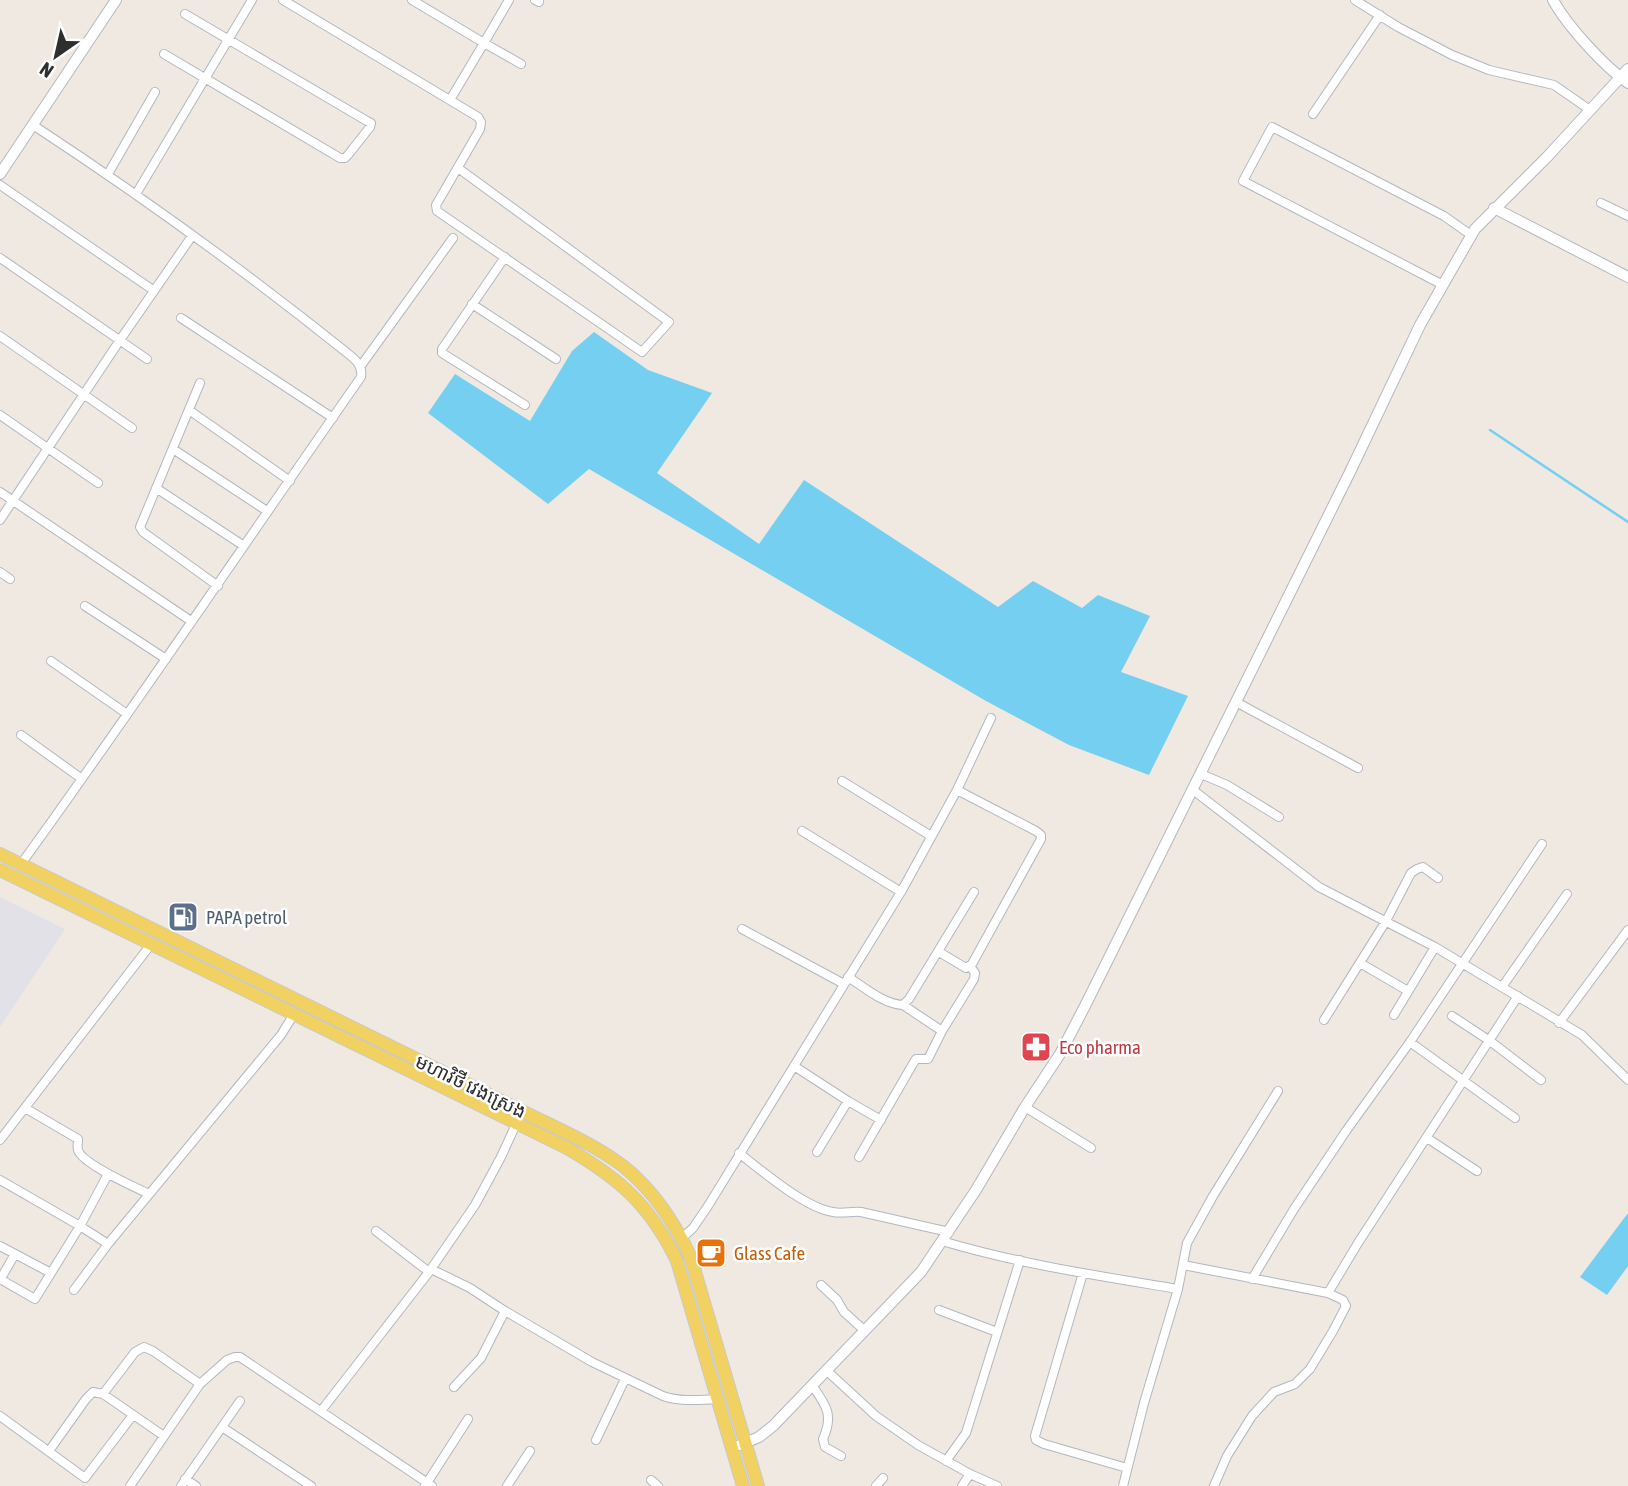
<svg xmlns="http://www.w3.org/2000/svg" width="1628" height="1486" font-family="'Asap Condensed','Noto Sans Khmer',sans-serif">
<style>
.industrial{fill:#e3e1e8}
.water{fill:#75cff0}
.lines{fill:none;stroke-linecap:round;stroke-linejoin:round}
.stream{stroke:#75cff0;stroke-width:2.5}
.minor-casing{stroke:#b4b7c1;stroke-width:10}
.tertiary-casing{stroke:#b4b7c1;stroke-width:12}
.primary-casing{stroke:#c9c9c9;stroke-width:14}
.minor{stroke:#fff;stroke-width:8}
.tertiary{stroke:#fff;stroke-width:10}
.primary{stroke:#f2d163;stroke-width:12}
.labels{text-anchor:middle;stroke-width:5;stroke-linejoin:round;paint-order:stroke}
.service-label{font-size:19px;fill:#4e5e75;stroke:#fff;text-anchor:start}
.health-label{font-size:19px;fill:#be3a42;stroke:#fff;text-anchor:start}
.street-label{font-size:19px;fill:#2e2e2e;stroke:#fff}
.food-label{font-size:19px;fill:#c56008;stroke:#fff;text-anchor:start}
</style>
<rect width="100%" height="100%" fill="#efe9e1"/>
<path class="industrial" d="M0,897L65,929L0,1027Z"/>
<path class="water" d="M594,332L648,370L712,393L657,473L759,544L804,480L998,607L1033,581L1082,608L1098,595L1150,616L1121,672L1188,696L1149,775L1069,745L986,701L589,469L548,504L428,413L455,374L530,421L572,351Z
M1628,1213V1266L1607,1295L1580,1277Z"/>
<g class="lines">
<path class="stream" d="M1490,430L1628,522"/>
<g class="minor-casing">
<path id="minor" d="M283,0L478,117L481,122L480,129L439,200L436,205L437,211L642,352L669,322L458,168
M412,0L484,43L509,0
M535,0L539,2
M1355,0L1398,27L1452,55L1489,70L1554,85L1590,110
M164,54L340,158H345L348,155L370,127L371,123L367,121L185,14
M450,100L484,43L521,64
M1313,114L1380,15
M108,174L155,92
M0,185L153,290
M136,194L252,0
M1601,203L1628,216
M505,257L442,349V353L525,405
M0,258L147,359
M1443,285L1243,181L1272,127L1444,216L1471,235
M472,304L556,359
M181,318L333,418
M0,336L132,428
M360,367L453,238
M200,383L140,527L143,532L218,586
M189,410L290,481
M0,415L98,483
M173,449L267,511
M156,488L244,546
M0,492L191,621
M0,520L120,340L192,236
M0,572L10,579
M85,606L166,659
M51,661L127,714
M1236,702L1358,768
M21,735L82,779
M1201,774L1227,785L1279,817
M842,781L931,836
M1193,790L1319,887L1435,947L1582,1035L1628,1080
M802,831L901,892
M21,864C137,704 247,540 361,377C363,365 355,359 346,352C245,271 141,196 33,125
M742,929L844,984
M939,952L966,968L972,964L1041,839V835L1036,831L957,790
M1360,963L1408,991
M848,977C864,987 883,1004 903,1005L909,999L974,892
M1502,987L1567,894
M903,1005L942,1031
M1394,1015L1435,947
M1452,1016L1490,1041L1541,1080
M1324,1020L1386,921L1411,873L1417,869L1423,867L1438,878
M1559,1023L1628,930
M1410,1042L1515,1118
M794,1066L848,1101L881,1120
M1025,1107L1091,1148
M25,1108L78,1139C78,1143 77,1146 78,1150C82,1164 135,1187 149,1194
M1427,1138L1477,1171
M0,1140L152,943
M817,1152L848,1101
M739,1153C762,1171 805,1208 833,1212C842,1214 852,1211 861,1212L949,1232
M859,1157L914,1062L916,1059H928L942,1031L974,979L975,973L970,966
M0,1180L80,1226L108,1244
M376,1231L429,1272
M682,1238L693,1228L708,1206L901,892L957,790L991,718
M942,1241C1019,1264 1099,1276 1178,1289
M0,1246L51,1273
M1183,1265L1328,1293
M431,1269L470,1288L505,1311L592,1362L663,1396C681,1402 698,1400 717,1399
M1083,1273L1035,1436L1036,1440L1044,1444L1127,1468
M0,1279L35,1299L80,1226L108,1174
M1252,1279L1294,1209L1346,1131L1410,1042L1542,844
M0,1280L15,1254
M821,1285L837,1300L844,1312L865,1331
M74,1290L108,1244L281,1035L294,1014
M939,1310L997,1332
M826,1370L876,1416L918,1445L970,1474L997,1486
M812,1385C826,1405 834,1415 823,1439L825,1447L841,1456
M454,1387L481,1358L505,1311
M103,1394L135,1352L144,1347L153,1351L200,1384
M321,1411L429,1272L475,1205L501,1157L517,1122
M0,1416L85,1478L133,1415
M222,1427L311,1486
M596,1440L625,1379
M49,1451L86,1399L93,1392L103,1394L164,1436
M946,1461L966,1433L1020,1260
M185,1479L196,1486
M651,1480L658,1486
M130,1486L200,1384L227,1360L235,1357H240L432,1486
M181,1486L240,1401
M425,1486L468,1419
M507,1486L530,1451
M876,1486L883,1478
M962,1486L970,1474
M1123,1486L1144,1403L1178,1289L1187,1243L1213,1196L1278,1091
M1214,1486L1227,1456L1252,1416L1274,1392L1295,1384L1310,1369L1333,1331L1346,1306L1343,1300L1328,1293L1358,1243L1518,996"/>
</g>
<g class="tertiary-casing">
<path id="tertiary" d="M1553,0C1567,26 1604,66 1628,83
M0,174L116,0
M1494,208L1628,277
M740,1445L759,1437L773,1426L921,1272L976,1190L1025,1107L1060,1054L1086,1004L1350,472L1420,325L1475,229L1547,157L1628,69"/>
</g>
<g class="primary-casing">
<path id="primary" d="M0,854L522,1111C556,1128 592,1143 623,1166C653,1190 675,1223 691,1258L758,1486
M0,870L567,1148C620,1179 650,1205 677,1261L743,1486"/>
</g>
<use href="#minor" class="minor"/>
<use href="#tertiary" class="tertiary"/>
<use href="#primary" class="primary"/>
</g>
<defs>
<g id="fuel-square" transform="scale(1.575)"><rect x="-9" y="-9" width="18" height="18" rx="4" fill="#5c6f8a" stroke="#fff"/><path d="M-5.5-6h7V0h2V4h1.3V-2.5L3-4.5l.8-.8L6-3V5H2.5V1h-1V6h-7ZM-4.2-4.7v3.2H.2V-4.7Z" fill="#fff"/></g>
<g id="pharmacy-square" transform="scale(1.575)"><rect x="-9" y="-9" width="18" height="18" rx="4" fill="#e0444e" stroke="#fff"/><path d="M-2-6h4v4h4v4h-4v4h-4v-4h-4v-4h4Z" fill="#fff"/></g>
<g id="cafe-square" transform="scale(1.575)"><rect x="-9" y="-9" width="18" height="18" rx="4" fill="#e8710a" stroke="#fff"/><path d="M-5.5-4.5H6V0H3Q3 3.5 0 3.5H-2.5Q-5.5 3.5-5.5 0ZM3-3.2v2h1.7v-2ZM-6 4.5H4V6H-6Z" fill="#fff"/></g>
</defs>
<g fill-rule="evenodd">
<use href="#fuel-square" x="183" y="917"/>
<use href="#pharmacy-square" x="1036" y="1047"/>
<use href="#cafe-square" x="711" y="1253"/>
</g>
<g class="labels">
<g class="service-label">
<text x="206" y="924">PAPA petrol</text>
</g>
<g class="health-label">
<text x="1059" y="1054">Eco pharma</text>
</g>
<g class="street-label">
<text transform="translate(471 1086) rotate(26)" y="7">មហាវិថី វេងស្រេង</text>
</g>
<g class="food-label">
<text x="734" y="1260">Glass Cafe</text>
</g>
</g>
<g transform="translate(56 56) rotate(214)" stroke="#ffffff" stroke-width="5" paint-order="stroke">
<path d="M0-5L12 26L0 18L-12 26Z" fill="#2e2e2e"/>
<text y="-10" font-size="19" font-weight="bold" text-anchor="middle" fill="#2e2e2e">N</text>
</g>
</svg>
